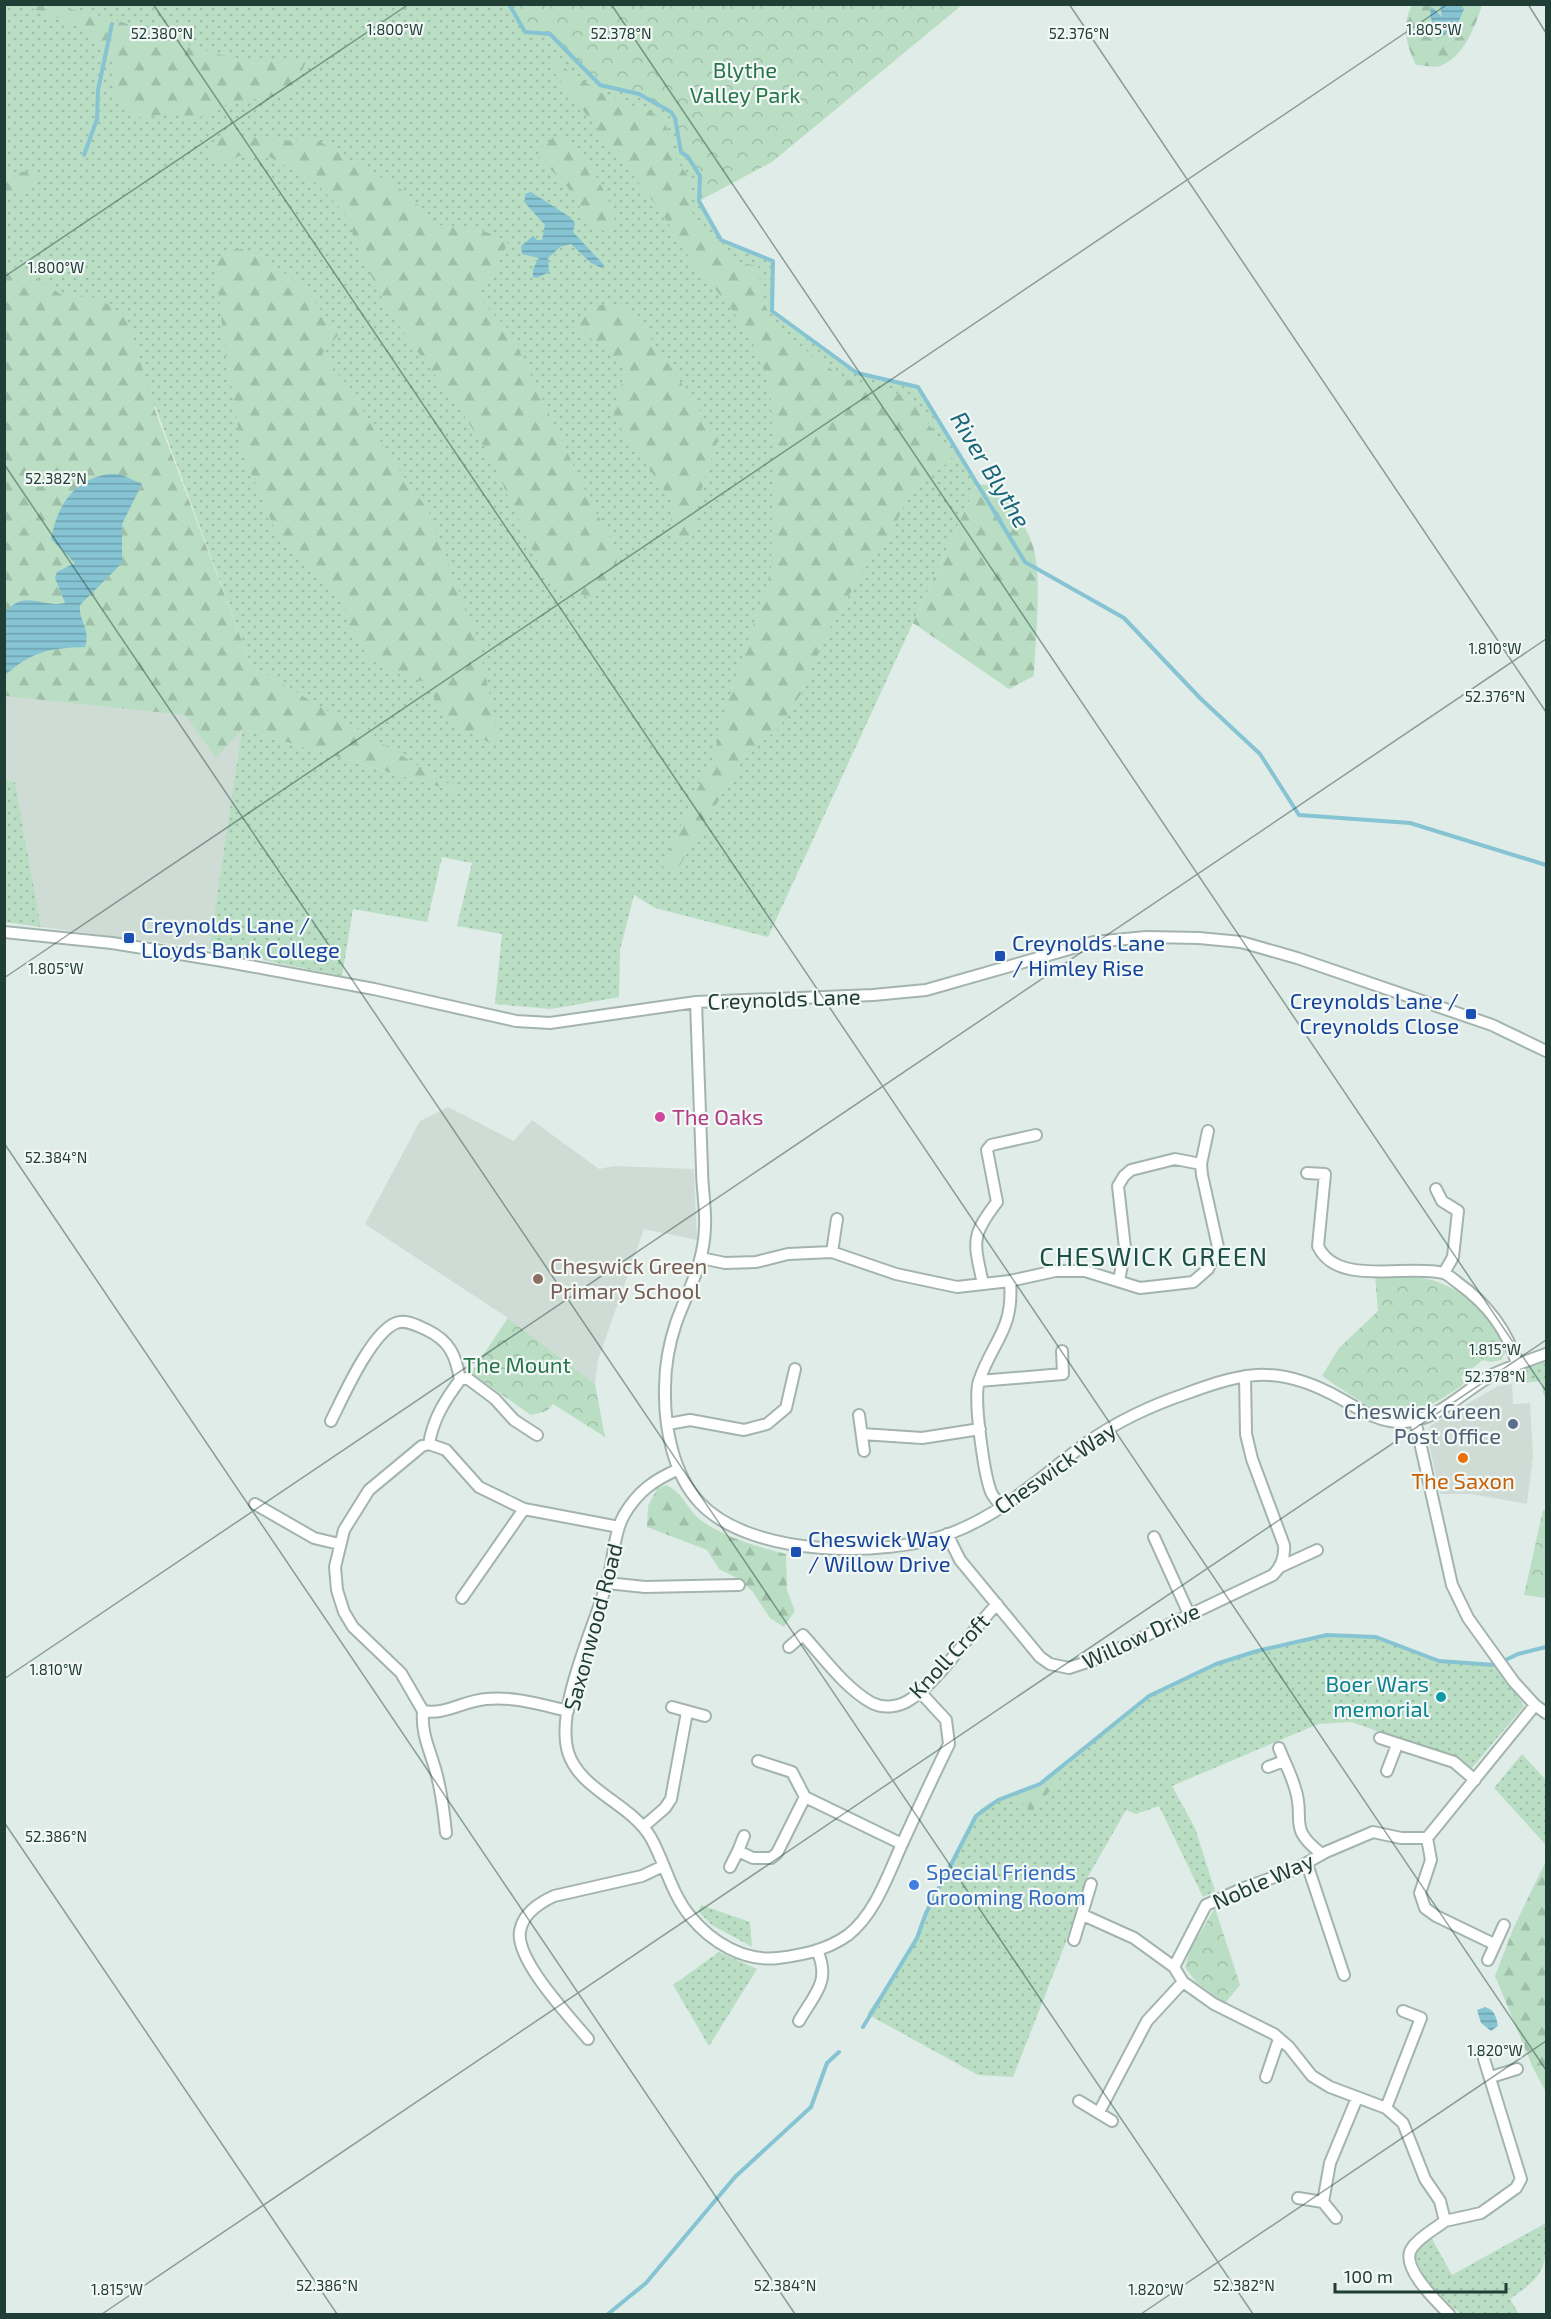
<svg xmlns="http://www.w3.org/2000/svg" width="1551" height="2319" font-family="'Exo 2',sans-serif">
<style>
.built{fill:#cfdcd6}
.grass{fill:url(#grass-dots)}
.forest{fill:url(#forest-firs)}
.park{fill:url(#park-crowns)}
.water{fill:url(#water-rules)}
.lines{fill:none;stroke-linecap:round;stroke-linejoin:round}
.stream{stroke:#86c4d3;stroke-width:4}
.minor-casing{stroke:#a3b4ae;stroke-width:14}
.minor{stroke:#fff;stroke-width:10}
.ticks{fill:none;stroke:#203d36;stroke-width:1.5;stroke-opacity:0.45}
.transit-dot{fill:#1a4fb4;stroke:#f1f8f5;stroke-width:2}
.hotel-dot{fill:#d1479c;stroke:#f1f8f5;stroke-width:2}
.education-dot{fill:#8d6e63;stroke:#f1f8f5;stroke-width:2}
.service-dot{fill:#5c6f8a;stroke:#f1f8f5;stroke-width:2}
.food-dot{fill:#e8710a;stroke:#f1f8f5;stroke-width:2}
.culture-dot{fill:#0f9aa8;stroke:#f1f8f5;stroke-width:2}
.shop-dot{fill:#3f7fe0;stroke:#f1f8f5;stroke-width:2}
.labels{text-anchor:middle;stroke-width:4.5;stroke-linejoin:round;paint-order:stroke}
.park-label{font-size:22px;fill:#29754a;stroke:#f1f8f5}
.transit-label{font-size:22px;fill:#164399;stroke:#f1f8f5;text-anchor:start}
.street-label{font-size:22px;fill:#203d36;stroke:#f1f8f5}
.hotel-label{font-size:22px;fill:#b23c85;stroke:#f1f8f5;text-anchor:start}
.education-label{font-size:22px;fill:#785e54;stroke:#f1f8f5;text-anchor:start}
.service-label{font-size:22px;fill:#4e5e75;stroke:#f1f8f5;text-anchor:end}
.food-label{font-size:22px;fill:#c56008;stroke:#f1f8f5}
.culture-label{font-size:22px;fill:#0d838f;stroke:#f1f8f5;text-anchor:end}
.shop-label{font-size:22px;fill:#366cbe;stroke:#f1f8f5;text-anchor:start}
.water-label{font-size:24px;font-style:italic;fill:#19667a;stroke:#f1f8f5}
.quarter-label{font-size:26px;letter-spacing:1.5px;fill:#1c4f45;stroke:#f1f8f5}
.ticks-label{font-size:15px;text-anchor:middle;fill:#203d36;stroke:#f1f8f5;stroke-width:4.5;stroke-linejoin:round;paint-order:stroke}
</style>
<defs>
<pattern id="grass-dots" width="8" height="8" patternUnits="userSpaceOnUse" patternTransform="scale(1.5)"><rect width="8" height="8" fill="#b9dec4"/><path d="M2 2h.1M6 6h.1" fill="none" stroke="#9fbfa9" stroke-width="1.8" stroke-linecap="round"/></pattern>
<pattern id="forest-firs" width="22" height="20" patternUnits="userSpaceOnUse" patternTransform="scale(1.5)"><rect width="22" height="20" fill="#b9dec4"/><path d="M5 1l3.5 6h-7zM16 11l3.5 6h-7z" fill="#9fbfa9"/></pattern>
<pattern id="park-crowns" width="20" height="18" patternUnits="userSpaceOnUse" patternTransform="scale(1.5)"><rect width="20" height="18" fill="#b9dec4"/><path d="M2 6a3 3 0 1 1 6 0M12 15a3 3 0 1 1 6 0" fill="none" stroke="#9fbfa9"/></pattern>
<pattern id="water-rules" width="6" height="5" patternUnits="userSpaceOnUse" patternTransform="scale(1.5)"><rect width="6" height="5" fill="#86c4d3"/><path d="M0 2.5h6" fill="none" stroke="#6da0ac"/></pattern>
</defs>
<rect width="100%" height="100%" fill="#e0ece7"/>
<path class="built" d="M4,438L242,729L209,949L41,927L15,782L5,779Z
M448,1107L514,1141L532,1120L599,1169L614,1166L694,1169L697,1240L644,1229L598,1360L595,1384L508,1318L365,1224L420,1121Z
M1512,1384L1513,1404L1530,1403L1533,1456L1527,1504L1472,1494H1440L1427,1435L1431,1425L1498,1386Z"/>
<path class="grass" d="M4,5H509L525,31L550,34L600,85L639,94L671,112L675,118L681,152L688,158L700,176L699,201L721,239L773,261L772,311L857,373L918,387L977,484L768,937L655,908L634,895L620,950L619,997L551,1009L495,1004L502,934L457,926L472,863L442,857L427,922L353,909L342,976L209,949L242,729L464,794L251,665L155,406L5,438Z
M4,779L15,782L41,927L5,922Z
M1546,1361V1398L1543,1393L1542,1381L1512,1384L1527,1378L1526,1369Z
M1327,1635L1376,1637L1439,1661L1495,1665L1524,1706L1471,1769L1462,1760L1351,1722L1318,1724L1172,1786L1195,1828L1215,1891L1203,1897L1159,1806L1136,1814L1126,1810L1085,1882L1066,1942L1013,2077L978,2075L867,2014C888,1983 915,1951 924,1914L978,1812C989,1801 999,1798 1014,1796L1032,1810L1059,1781L1057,1770C1087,1746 1116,1716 1150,1696C1205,1663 1266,1649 1327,1635Z
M1522,1754L1546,1780V1845L1494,1788Z
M701,1905L750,1922L752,1947L712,1925L699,1912Z
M719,1952L757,1969L709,2046L673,1985Z
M1546,2223C1546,2267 1548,2273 1510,2299L1519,2314H1461C1449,2304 1411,2271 1415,2255C1417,2246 1424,2242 1431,2237L1452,2275Z"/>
<path class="forest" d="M23,5C98,4 166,42 238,59C260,64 284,61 307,60L291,94L231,102L208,115L190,119L172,113L142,118L114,97L116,62L86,29Z
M1412,5H1482C1475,27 1464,57 1440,66C1434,68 1423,65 1416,65C1406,44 1401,26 1412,5Z
M553,60L600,92L635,107L648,109L665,122L675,158L688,176L693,216L710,241L742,263L758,266L762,298L774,326L844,379L911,397L952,460L912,487L891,535L866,566L828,632L800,695L779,728L745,756L676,872L663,867L690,803L713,761L722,719L771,571L773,445L770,386L754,346L731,308L690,259L662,213L549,66Z
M225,133L278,141L317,140L402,190L438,225C465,226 485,228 508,243L496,267L474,292L511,333L592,505L617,550L616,575L593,597L561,591L546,581L491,458L460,409L390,314L353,238L351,220L314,181L268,156H239L218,167L208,149Z
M554,137C579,139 616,204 616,227L610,233C586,228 579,202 566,185C558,175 547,167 538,157L540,149Z
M37,170L34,188L5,195V174Z
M243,249L257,254L306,289L338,335L322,354L349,387L391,459L428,510L478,641L501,748C462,729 444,724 427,682L410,679L368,658L349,625L342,601L276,532L243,455L224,343L215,264L227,250Z
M18,267L62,295L98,298L126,316L156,413L251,665L467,795L242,729L216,758L185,715L5,696L4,269Z
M609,302L629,310L658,348L718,439L700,494L691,543L671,538V500L613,417L626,367L574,325L585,311Z
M977,484L996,486C1010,505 1028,526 1034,550C1042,579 1035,644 1034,676L1009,689L913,623Z
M666,1485C683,1492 688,1511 702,1521C726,1538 759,1547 786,1554L787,1590L795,1611L784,1627L770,1618L752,1591L737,1578L719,1569L707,1550L647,1527L648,1506L657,1489Z
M1057,1770L1059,1781L1032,1811L1014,1796L1040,1784Z
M1546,1861V2092L1533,2068L1495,1976L1513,1929Z"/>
<path class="park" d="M509,5V4L962,5L772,162L699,201C700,179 701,166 681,152L675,118L671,112L639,94L600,85L550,34L525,32Z
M1375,1276C1393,1277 1415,1275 1432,1280C1466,1291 1496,1318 1505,1353L1501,1360L1491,1362L1483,1360L1461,1377L1465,1383C1399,1431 1386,1419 1322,1376L1339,1348L1378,1311Z
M508,1318L595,1384L605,1437L553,1404L547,1411L531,1415L471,1373Z
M1543,1510L1546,1511V1598L1524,1595Z
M1215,1908L1240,1985L1225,2003L1196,1982L1185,1967L1190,1950Z"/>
<path class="water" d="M1440,5H1458L1464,9L1458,23L1449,24L1446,34L1437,39L1430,15L1431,6L1442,17Z
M531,192L570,217L575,223L573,232L604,265L602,268L591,263L571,244L560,247L548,258L549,272L537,278L533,277V269L539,258L522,254L521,246L533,236L537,240H542L545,225L525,203V194Z
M109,474H120L142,484L122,524V563L80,605C78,621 91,628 85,647C50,648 33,651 5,675V612C26,589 40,608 65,603L55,578L57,572L75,563L51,539C57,506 74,479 109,474Z
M1485,2007C1495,2010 1496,2016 1498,2026L1491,2031L1481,2023L1477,2010Z"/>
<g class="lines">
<path class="stream" d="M509,4L525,32L550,34L600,85L639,94L671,112L675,118L681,152L688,157L700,176L699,201L721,240L773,261L772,311L857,373L918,387L1025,562L1124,618L1200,698L1260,754L1299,815L1410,823L1546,865
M84,155L97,119L98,90L112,24
M863,2027L917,1938L926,1913L976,1816L998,1800L1040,1784L1149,1696L1216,1664L1257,1651L1327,1635L1376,1637L1439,1661L1495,1665L1518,1654L1546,1647
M608,2314L646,2283L735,2177L811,2107L827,2063L839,2052"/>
<g class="minor-casing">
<path id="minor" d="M4,932L112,943L223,961L374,989L516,1021L550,1023L696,1002L873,995L926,990L1094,942L1146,937L1199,938L1241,942L1297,958L1492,1025L1546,1051
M696,1002C698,1058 700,1114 702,1169C702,1188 706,1208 705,1227C704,1264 688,1290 676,1323C669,1344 665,1366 665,1388C664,1426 673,1475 700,1503C751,1557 884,1558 949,1534C1005,1513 1041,1476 1088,1442C1118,1421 1150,1406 1185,1394C1249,1370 1282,1365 1343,1400C1362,1411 1381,1423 1404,1422C1439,1420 1463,1391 1492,1375C1510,1366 1528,1361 1546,1354
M1307,1173L1325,1174L1318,1246C1336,1287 1408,1264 1443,1273C1448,1274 1454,1280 1458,1283C1486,1303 1508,1331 1517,1364
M1436,1189L1442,1201L1458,1211L1453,1257L1444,1273
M832,1252L837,1219
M701,1258L725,1263L756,1262L788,1254L832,1252L896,1274L957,1287L1010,1281L1055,1271H1085L1140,1288L1193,1282L1208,1269L1218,1247L1202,1175L1201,1164L1208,1131
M1119,1281L1125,1248L1118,1186L1124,1176L1131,1170L1175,1159L1201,1164
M983,1284C974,1242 970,1237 997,1202L987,1150L991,1145L1036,1135
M460,1380L467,1378L495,1399L514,1420L537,1435
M979,1381L1063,1374L1062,1351
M859,1415L864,1451
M1415,1420L1452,1585L1468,1618L1514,1682L1535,1705L1546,1713
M331,1421C343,1397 371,1333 396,1323C406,1319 418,1326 427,1330C450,1341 456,1356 460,1380C445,1400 433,1419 429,1444
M668,1424L690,1420L744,1430L767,1424L786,1408L795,1369
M862,1434L922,1438L980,1429
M679,1469C654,1480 638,1491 624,1515C613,1535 614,1561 607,1582C595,1626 555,1707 568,1752C580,1791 631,1803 651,1838C665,1863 671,1893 690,1916C711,1942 744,1962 778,1958C803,1955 827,1950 848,1935C875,1914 888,1875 902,1844C917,1811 933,1777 949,1744L946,1720L921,1693
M255,1504L314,1538L339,1544
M1002,1507C998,1502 993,1497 991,1492C984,1474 973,1398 979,1381C993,1340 1014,1330 1010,1281
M947,1534L960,1560L1040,1657L1050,1664L1069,1668L1099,1658L1273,1575C1282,1566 1285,1557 1284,1545L1252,1459L1246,1434L1245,1376
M1154,1537L1189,1614
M1280,1567L1317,1550
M607,1583L645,1587L739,1585
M462,1598L524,1509
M789,1647L803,1635C823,1657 845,1688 872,1703C884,1709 900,1707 911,1699C937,1683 973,1629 997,1604
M672,1707L705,1716
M423,1711C421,1736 431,1751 437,1776C442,1795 444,1813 446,1833
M568,1711C542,1705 513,1696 486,1699C463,1701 446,1715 423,1711L401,1673L353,1627L344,1612L337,1590L335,1567L344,1530L369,1490L422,1446L429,1444L446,1450L479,1487L524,1509L619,1527
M1380,1738L1454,1762L1475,1780
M1279,1748C1284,1761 1291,1774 1295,1788C1306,1820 1286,1827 1322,1854
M758,1761L792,1772L805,1797
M1268,1767L1284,1761
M1387,1771L1397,1745
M643,1827L665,1808L671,1799L687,1712
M744,1836L738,1851L753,1858H771L777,1853L805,1797L902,1844
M1427,1838L1431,1860L1420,1893L1425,1908L1436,1916L1494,1944
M1307,1864L1344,1975
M730,1867L738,1851
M1083,1915L1134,1938L1174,1967L1183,1982L1214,2004L1274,2034L1289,2047L1312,2076L1330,2087L1386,2108L1403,2123L1425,2179L1440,2201L1445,2221C1435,2229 1419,2237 1412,2248C1399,2266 1437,2302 1449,2314
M1074,1940L1091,1884
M1488,1960L1504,1925
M1174,1967L1206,1905L1244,1888L1294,1870L1326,1852L1373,1832L1401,1838H1427L1535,1705
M799,2021C815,1993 831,1982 817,1950
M588,2039C570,2017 515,1960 520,1931C523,1913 539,1903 554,1896L642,1876L663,1866
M1266,2077L1279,2039
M1491,2077L1517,2069
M1079,2101L1112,2121
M1386,2108L1421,2018L1403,2011
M1099,2112L1147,2021L1183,1982
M1298,2198L1323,2202L1336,2218
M1323,2202L1330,2163L1357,2098
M1445,2221L1481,2213L1516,2188L1521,2179L1484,2059"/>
</g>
<use href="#minor" class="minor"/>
</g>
<path class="ticks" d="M153,4L1546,2070M611,4L1546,1391M1069,4L1546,712M1528,4L1546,33M4,277L409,4M4,464L1253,2314M4,978L1448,4M4,1143L795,2314M4,1679L1546,639M4,1822L337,2314M102,2314L1546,1340M1141,2314L1546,2041"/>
<g class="transit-dot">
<rect x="123" y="932" width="12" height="12" rx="3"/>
<rect x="994" y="950" width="12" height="12" rx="3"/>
<rect x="1465" y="1008" width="12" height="12" rx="3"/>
<rect x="790" y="1546" width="12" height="12" rx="3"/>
</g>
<circle class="hotel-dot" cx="660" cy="1117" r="6"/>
<circle class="education-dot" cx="538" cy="1279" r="6"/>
<circle class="service-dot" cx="1513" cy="1424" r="6"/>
<circle class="food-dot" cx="1463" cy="1458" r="6"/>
<circle class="culture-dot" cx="1441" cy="1697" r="6"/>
<circle class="shop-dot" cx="914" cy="1885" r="6"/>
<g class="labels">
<g class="park-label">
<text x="745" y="78">Blythe<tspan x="745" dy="25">Valley Park</tspan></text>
<text x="517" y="1373">The Mount</text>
</g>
<g class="transit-label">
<text x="141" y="933">Creynolds Lane /<tspan x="141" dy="25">Lloyds Bank College</tspan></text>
<text x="1012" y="951">Creynolds Lane<tspan x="1012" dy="25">/ Himley Rise</tspan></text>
<text x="1459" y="1009" text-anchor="end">Creynolds Lane /<tspan x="1459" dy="25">Creynolds Close</tspan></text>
<text x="808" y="1547">Cheswick Way<tspan x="808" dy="25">/ Willow Drive</tspan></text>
</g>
<g class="street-label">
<text transform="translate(784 999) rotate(-2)" y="8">Creynolds Lane</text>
<text transform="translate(1055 1468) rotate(-35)" y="8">Cheswick Way</text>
<text transform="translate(593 1627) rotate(-75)" y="8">Saxonwood Road</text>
<text transform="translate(1141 1636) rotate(-25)" y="8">Willow Drive</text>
<text transform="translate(949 1656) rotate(-47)" y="8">Knoll Croft</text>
<text transform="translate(1263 1881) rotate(-24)" y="8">Noble Way</text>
</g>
<g class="hotel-label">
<text x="672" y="1125">The Oaks</text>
</g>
<g class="education-label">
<text x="550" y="1274">Cheswick Green<tspan x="550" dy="25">Primary School</tspan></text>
</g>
<g class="service-label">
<text x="1501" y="1419">Cheswick Green<tspan x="1501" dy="25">Post Office</tspan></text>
</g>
<g class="food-label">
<text x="1463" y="1489">The Saxon</text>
</g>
<g class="culture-label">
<text x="1429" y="1692">Boer Wars<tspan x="1429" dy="25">memorial</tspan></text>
</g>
<g class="shop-label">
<text x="926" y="1880">Special Friends<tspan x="926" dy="25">Grooming Room</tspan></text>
</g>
<g class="water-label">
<text transform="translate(990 470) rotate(59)" y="8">River Blythe</text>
</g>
<g class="quarter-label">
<text x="1154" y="1266">CHESWICK GREEN</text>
</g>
</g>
<g class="ticks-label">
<text x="395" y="35">1.800°W</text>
<text x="1434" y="35">1.805°W</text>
<text x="162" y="39">52.380°N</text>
<text x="621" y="39">52.378°N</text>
<text x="1079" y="39">52.376°N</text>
<text x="56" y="273">1.800°W</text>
<text x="56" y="484">52.382°N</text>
<text x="1495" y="654">1.810°W</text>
<text x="1495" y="702">52.376°N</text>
<text x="56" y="974">1.805°W</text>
<text x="56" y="1163">52.384°N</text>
<text x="1495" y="1355">1.815°W</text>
<text x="1495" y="1382">52.378°N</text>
<text x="56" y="1675">1.810°W</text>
<text x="56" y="1842">52.386°N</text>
<text x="1495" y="2056">1.820°W</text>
<text x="327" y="2291">52.386°N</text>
<text x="785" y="2291">52.384°N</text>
<text x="1244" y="2291">52.382°N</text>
<text x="117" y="2295">1.815°W</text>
<text x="1156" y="2295">1.820°W</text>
</g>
<rect width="1551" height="2319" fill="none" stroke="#203d36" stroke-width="12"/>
<path d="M1335 2283v9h171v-9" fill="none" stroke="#203d36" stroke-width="3"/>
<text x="1344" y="2283" font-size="18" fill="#203d36" stroke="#f1f8f5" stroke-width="4.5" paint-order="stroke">100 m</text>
</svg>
